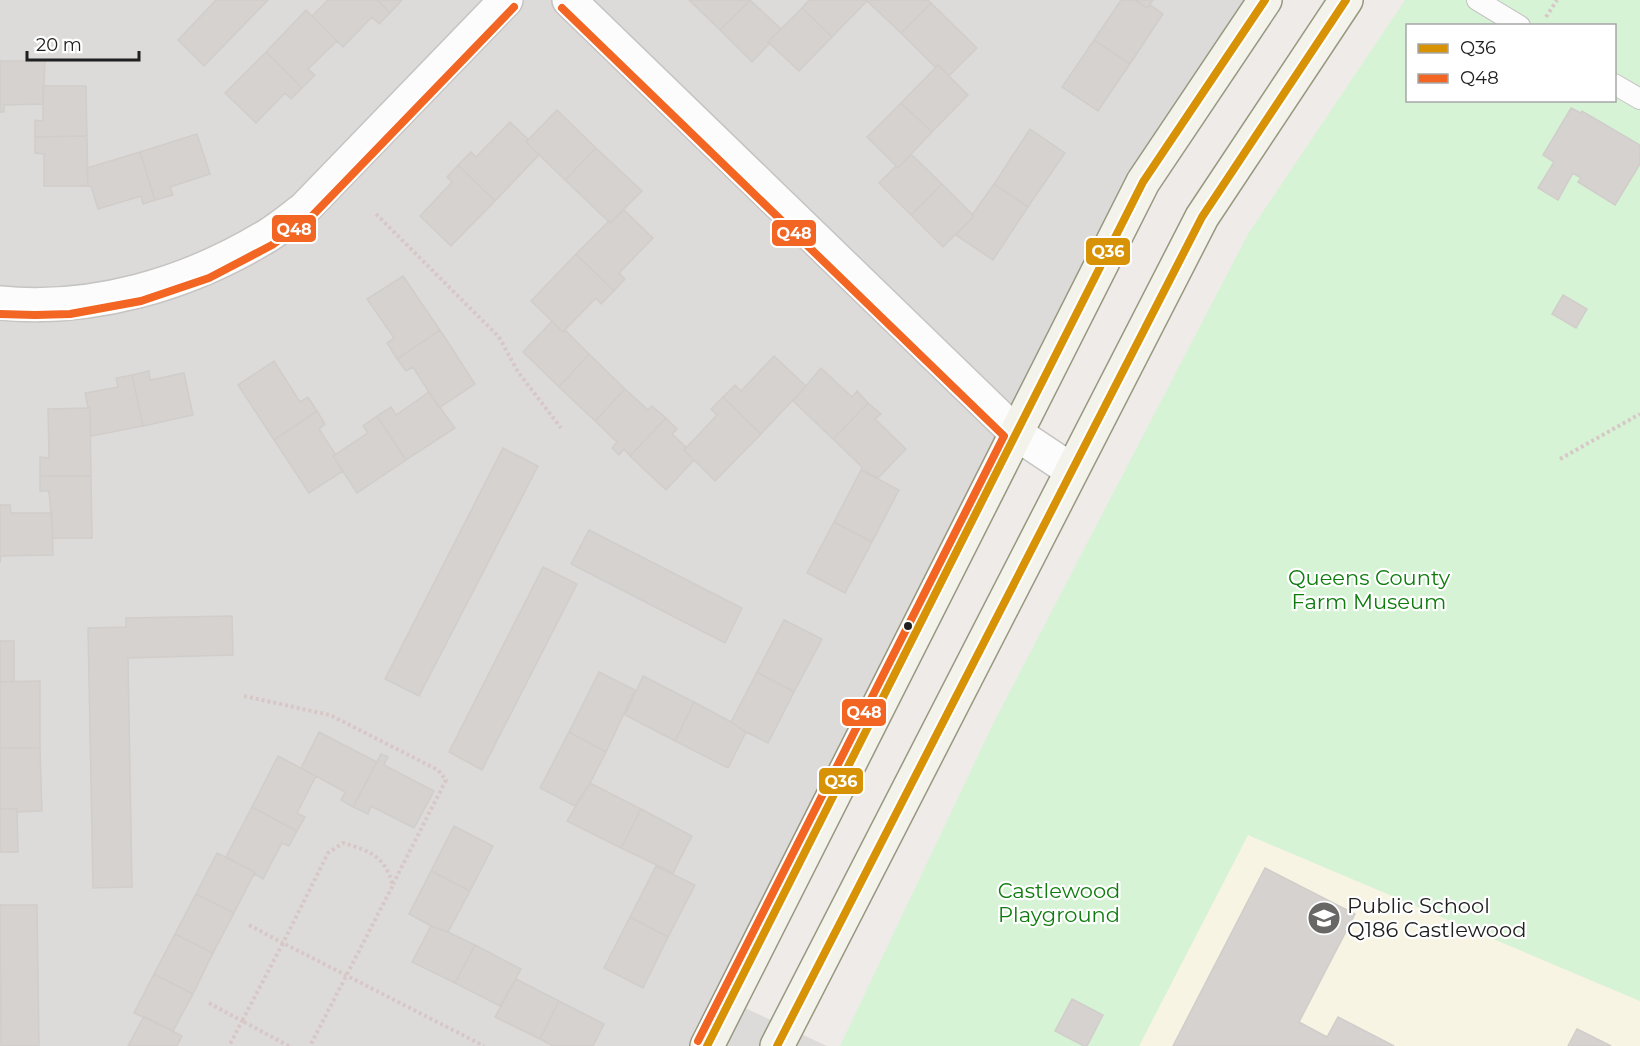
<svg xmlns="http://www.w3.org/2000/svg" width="1640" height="1046" font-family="Montserrat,sans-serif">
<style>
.residential{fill:#dddbda}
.education{fill:#f7f4e4}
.park{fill:#d7f3d5;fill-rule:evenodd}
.building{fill:#d5d2cf;stroke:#d1cdca;stroke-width:1.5}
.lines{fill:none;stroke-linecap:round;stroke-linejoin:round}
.lane-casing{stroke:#c5c4c3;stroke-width:22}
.street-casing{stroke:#c5c4c3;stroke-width:36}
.secondary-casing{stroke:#989780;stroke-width:36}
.path{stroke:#d7c8c7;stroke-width:4;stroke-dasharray:3 3;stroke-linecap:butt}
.lane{stroke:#fcfcfc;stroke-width:20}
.street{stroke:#fcfcfc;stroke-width:33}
.secondary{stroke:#f3f3eb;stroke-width:33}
.bus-1-casing{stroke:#fff;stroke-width:12}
.bus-2-casing{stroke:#fff;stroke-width:12}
.bus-1{stroke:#d79205;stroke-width:8}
.bus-2{stroke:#f26522;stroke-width:8}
.bus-dot{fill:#202020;stroke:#fff;stroke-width:2}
.labels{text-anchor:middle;stroke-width:4.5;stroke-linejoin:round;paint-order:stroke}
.park-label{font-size:21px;fill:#0f7d0e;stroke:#fff}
.poi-label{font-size:21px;fill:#202020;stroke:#fff;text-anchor:start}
.line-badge{stroke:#fff;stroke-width:2}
.badge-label{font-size:16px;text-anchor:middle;font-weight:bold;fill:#fff}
</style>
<rect width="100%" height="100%" fill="#eeebe8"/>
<path class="residential" d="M0,0H1275L981,464L719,996L827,1046H0Z"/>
<path class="education" d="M1248,835L1640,1001V1046H1139Z"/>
<path class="park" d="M1405,0H1640V1001L1248,835L1139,1046H840L993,724L1248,234ZM1408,26H1614V100H1408Z"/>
<path class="building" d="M216,0H268L204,66L178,40Z
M328,0H377L390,13L379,24L372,17L343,47L312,16Z
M377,0H402L390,13Z
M689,0H750L720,30Z
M750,0L781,29L768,42L770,43L752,62L720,30Z
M809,0H868L832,37L802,8Z
M868,0H928L931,3L901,33L867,1Z
M1121,0H1135L1147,8L1150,5L1163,14L1130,64L1094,40Z
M1135,0H1153L1147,8Z
M931,3L977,48L949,76L938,65L935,67L901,33Z
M802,8L832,37L799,71L768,42Z
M306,10L337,41L308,69L315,75L302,88L266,52Z
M1094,40L1130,64L1098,111L1062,87Z
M266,52L302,88L291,99L285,93L256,123L225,93Z
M0,61H45L43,104L4,105V112H0Z
M938,65L968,95L932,132L901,103Z
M43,86H86L87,136L35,137V120L43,121Z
M901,103L932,132L898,168L867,137Z
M1571,108L1581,113L1582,111L1640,145V164L1615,205L1578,182L1581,178L1573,173L1558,200L1538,188L1554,162L1543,155Z
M557,110L596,148L565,180L526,142Z
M510,122L528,139L526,142L539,155L495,201L458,165L471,152L476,157Z
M1030,129L1065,153L1028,207L994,184Z
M197,134L210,174L170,187L173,195L155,200L140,152Z
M87,136L88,186H44V154L35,153V137Z
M596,148L642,191L610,223L565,180Z
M140,152L155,200L143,204L141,196L98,209L91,186H88L87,168Z
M911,154L942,184L911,215L879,183L896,166L898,168Z
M458,165L495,201L451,246L420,216L452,182L447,177Z
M942,184L974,216L943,247L911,215Z
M994,184L1028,207L993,260L956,235L974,216L972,215Z
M624,210L653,238L619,273L625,279L614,291L576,254L609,221L610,223Z
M576,254L614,291L601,304L596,298L563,332L531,301Z
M403,276L440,330L397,359L387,343L394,338L367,299Z
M1563,295L1587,309L1576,328L1552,314Z
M552,321L563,332L565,330L589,354L559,387L523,352Z
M440,330L475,384L439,408L413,367L406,371L397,359Z
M589,354L625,389L595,421L559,387Z
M774,356L806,386L761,434L723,397L735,385L741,391Z
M274,361L300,402L308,397L317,411L274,440L238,385Z
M821,368L852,397L857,391L868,403L833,439L793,401Z
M149,371L150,380L184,373L193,415L143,426L132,375Z
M132,375L143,426L91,436L90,408H88L85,393L118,387L116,378Z
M625,389L648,410L652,406L666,418L630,456L624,449L619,455L612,448L617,442L595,421Z
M429,392L455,428L406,460L377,416L391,407L396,415Z
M723,397L761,434L715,481L684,450L717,415L711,409Z
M868,403L881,414L875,419L906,449L878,478L861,470L862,467L833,439Z
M90,408L91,476H40V457L49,458L48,409Z
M317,411L325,424L319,429L336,455L333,456L343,471L309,493L274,440Z
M377,416L406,460L357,493L333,456L368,433L363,426Z
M666,418L677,429L672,434L686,447L684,450L694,460L666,490L630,456Z
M503,448L538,466L419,696L385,679Z
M861,470L899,490L872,542L834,522Z
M40,476H91L92,538H53L49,491H40Z
M0,505H10L11,513H52L53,555L1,556L0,563Z
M834,522L872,542L845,593L807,573Z
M589,530L742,608L725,643L571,564Z
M543,567L577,584L482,770L449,752Z
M232,616L233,655L128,658L132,887L93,888L88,628L126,627V618Z
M784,620L822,639L794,692L757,672Z
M0,641H14V682H0Z
M599,672L635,690L606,752L569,732Z
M757,672L794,692L768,743L746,732L731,722Z
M643,676L694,702L675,741L625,715Z
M40,681V748H0V682Z
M694,702L731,722L746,732L728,768L675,741Z
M319,732L377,762L353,807L341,800L345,792L301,768Z
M569,732L606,752L590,783L575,806L540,788Z
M0,748H40L42,811L17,812V809H0Z
M381,754L388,757L384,765L434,791L414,828L371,806L368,814L353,807Z
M278,756L316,776L297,813L305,817L297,831L252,807Z
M590,783L641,809L621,848L567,821Z
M252,807L297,831L289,846L282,843L263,879L254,874L255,872L226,857Z
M0,809H17L18,852H0Z
M641,809L692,836L673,873L621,848Z
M454,826L493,846L470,891L431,871Z
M217,853L255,872L234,913L196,894Z
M656,866L695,885L668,937L630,917Z
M1265,868L1355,914L1299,1022L1327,1037L1338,1017L1394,1046H1173Z
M431,871L470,891L448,932L431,926L409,914Z
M196,894L234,913L213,953L175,934Z
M0,905H37L39,1046H1Z
M630,917L668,937L643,988L604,968Z
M431,926L448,932L475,945L455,983L412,962Z
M175,934L213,953L193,994L154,974Z
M475,945L521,969L500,1006L455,983Z
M154,974L193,994L173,1031L134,1013Z
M516,979L559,1001L540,1039L495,1017Z
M1072,999L1103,1015L1087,1046H1084L1055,1031Z
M559,1001L604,1024L593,1046H553L540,1039Z
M144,1016L182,1036L177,1046H128Z
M1577,1029L1611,1046H1568Z"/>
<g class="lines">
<g class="lane-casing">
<path id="lane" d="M1477,0L1520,26
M1614,84L1640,99"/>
</g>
<g class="street-casing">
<path id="street" d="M569,0L1017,434L1071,470
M0,303C93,312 188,284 267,236C280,228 292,218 304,209L506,0"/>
</g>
<g class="secondary-casing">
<path id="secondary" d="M707,1046L1143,182L1265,0
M777,1046L1202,217L1346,0"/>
</g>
<path class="path" d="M1546,17L1557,0
M376,214L499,337L518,372L561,428
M1560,459L1640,414
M244,696L330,715L438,770L446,780L393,884
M249,925L283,943L328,853L343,843C371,851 384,856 393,885L310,1046
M209,1003L242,1021L229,1046
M289,1046L242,1021L283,943L484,1046"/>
<use href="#lane" class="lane"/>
<use href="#street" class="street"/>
<use href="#secondary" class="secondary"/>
<g class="bus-1-casing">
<path id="bus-1" d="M707,1046L1143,182L1265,0
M777,1046L1202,217L1346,0"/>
</g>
<g class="bus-2-casing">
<path id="bus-2" d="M562,8L1004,436L698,1041
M0,314L35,315L70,314L141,301L209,278L272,245L312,216L514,7"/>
</g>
<use href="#bus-1" class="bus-1"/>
<use href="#bus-2" class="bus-2"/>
</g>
<defs>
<g id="school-disc" transform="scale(1.725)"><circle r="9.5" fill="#686766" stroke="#fff"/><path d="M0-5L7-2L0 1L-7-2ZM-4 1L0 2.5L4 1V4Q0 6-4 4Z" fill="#fff"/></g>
</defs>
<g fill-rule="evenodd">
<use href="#school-disc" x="1324" y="918"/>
</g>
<circle class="bus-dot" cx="908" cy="626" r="5"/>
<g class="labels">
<g class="park-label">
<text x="1369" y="585">Queens County<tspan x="1369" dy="24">Farm Museum</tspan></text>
<text x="1059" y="898">Castlewood<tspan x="1059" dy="24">Playground</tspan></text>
</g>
<g class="poi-label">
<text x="1347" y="913">Public School<tspan x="1347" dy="24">Q186 Castlewood</tspan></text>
</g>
</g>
<g class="line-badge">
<rect x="271" y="214" width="46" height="29" rx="6" fill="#f26522"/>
<rect x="771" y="219" width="46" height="28" rx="6" fill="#f26522"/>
<rect x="1085" y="237" width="46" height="29" rx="6" fill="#d79205"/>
<rect x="841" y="698" width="46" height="29" rx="6" fill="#f26522"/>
<rect x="818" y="767" width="46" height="28" rx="6" fill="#d79205"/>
</g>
<g class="badge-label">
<text x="294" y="235">Q48</text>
<text x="794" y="239">Q48</text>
<text x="1108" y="257">Q36</text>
<text x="864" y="718">Q48</text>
<text x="841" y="787">Q36</text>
</g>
<rect x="1406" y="24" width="210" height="78" fill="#ffffff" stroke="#a6a6a6" stroke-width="1.5"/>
<rect x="1418" y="44" width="30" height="9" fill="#d79205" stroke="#a6a6a6" stroke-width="1.5"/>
<text x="1460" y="54" font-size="18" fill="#202020">Q36</text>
<rect x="1418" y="74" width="30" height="9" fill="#f26522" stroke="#a6a6a6" stroke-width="1.5"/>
<text x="1460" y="84" font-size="18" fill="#202020">Q48</text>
<path d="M27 51v9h112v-9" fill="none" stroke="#202020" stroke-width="3"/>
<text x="36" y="51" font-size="18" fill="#202020" stroke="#ffffff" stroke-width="4.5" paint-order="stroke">20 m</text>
</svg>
